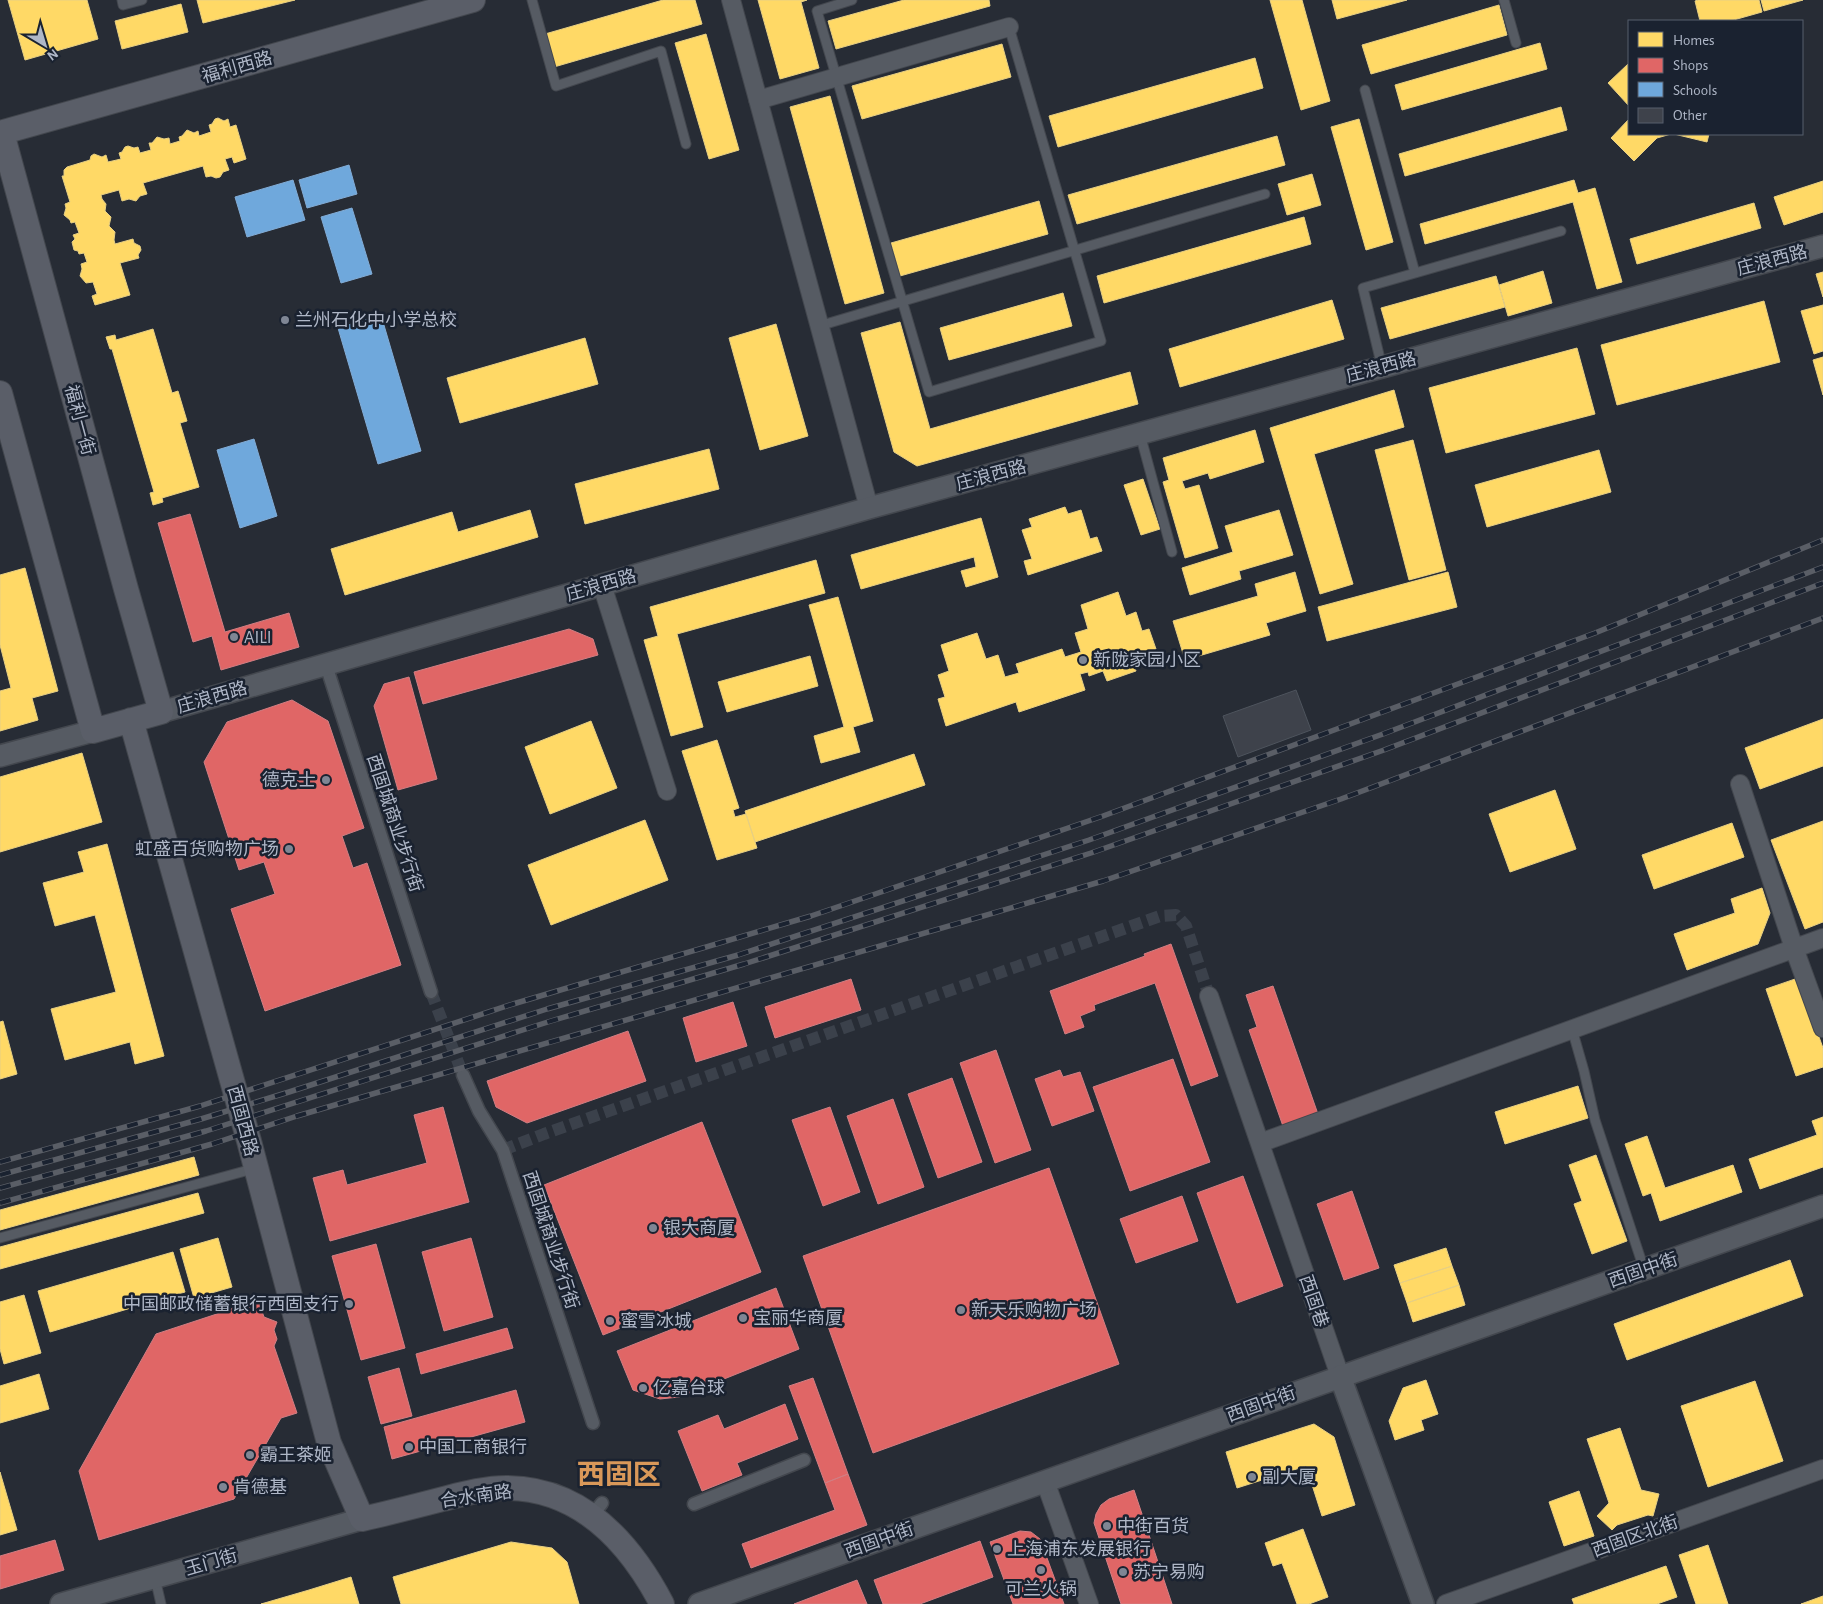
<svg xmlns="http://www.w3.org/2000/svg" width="1823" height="1604" font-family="'Alegreya Sans','Noto Sans SC',sans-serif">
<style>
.homes{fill:#ffd966;stroke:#e7cf83}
.shops{fill:#e06666;stroke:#d17e83}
.schools{fill:#6fa8dc;stroke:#82acd6}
.building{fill:#3e424b;stroke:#4e545d}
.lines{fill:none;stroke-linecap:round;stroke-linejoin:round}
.pedestrian-tunnel{stroke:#3b414b;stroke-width:12;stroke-dasharray:12 6;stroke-linecap:butt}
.service-casing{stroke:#43474e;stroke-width:11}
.pedestrian-casing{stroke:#43474e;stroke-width:15}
.minor-casing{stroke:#43474e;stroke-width:20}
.tertiary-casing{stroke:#43474e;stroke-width:24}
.secondary-casing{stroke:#43474e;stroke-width:26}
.service{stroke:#565b63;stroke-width:9}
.pedestrian{stroke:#565b63;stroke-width:12}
.minor{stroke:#565b63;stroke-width:18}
.tertiary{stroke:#565b63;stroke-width:21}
.secondary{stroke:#5a5e68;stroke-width:24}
.rail-casing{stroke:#5a5e66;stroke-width:5.5}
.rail{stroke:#1a2230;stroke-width:4;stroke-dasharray:11;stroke-linecap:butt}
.poi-dot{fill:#7f8694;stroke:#1a2230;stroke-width:2}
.labels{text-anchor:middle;stroke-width:5;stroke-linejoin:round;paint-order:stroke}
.street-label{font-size:18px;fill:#afb7c7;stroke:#1a2230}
.poi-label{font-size:18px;fill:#afb7c7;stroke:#1a2230;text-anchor:start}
.town-label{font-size:28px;font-weight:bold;fill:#d99859;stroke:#1a2230}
</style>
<rect width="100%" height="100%" fill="#272c35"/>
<path class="homes" d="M8,0H87L98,39L25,60Z
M197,0H295L203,23Z
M663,0H695L702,24L554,67L545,34Z
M758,0H807L801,2L819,68L780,79Z
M904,0H989L990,6L836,49L828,21Z
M1270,0H1302L1330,101L1301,110Z
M1332,0H1407L1337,19Z
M1698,0H1759L1762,12L1730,21H1700L1695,1Z
M1761,0H1803L1764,11Z
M181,4L188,32L122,49L115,21Z
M1499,5L1507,35L1371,74L1362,45Z
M706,34L739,150L709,159L675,43Z
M1540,43L1547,69L1402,110L1395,85Z
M1002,44L1011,77L862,119L852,86Z
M1255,58L1263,88L1058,147L1049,116Z
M1628,64L1629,66V106L1608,83Z
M830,96L884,293L845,304L790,107Z
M1561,107L1567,130L1405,176L1399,154Z
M218,118L224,121L228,119L230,127L236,125L246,159L234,163L232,157L225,159L229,170L223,172L220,177L216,178L211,176L206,177L203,166L143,183L147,194L140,196L136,201L129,199L122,201L119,190L101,195L102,199L106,204L105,211L111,217L109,226L115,232L114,240L115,244L133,239L134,243L140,246L141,250L138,255L139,258L120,263L130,295L95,305L92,296L97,294L93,282L86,283L80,276L82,269L81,264L87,262L84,253L79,254L78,251L74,250L72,242L75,239L73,235L79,233L75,222L71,223L70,220L64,215L66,208L65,204L70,202L62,176H64V170L67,167L90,160L91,156L94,154L102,157L106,155L108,162L121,159L119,153L122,152L125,147L128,146L134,148L138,147L140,153L151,150L149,143H152L157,137L164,139L169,138L170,144L180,141L179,137L182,136L187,130L194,133L198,131L199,136L211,132L209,125L212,124L215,119Z
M1359,119L1393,242L1366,250L1331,127Z
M1629,119V134H1671L1657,138L1634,161L1611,138Z
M1674,134H1709L1707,142Z
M1277,136L1285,165L1077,224L1068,195Z
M1312,174L1321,205L1287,215L1278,184Z
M1574,180L1578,193L1595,188L1622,282L1597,289L1573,202L1425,244L1420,224Z
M1823,181V212L1784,225L1774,197Z
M1039,201L1048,234L900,276L891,243Z
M1754,203L1761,228L1637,264L1630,239Z
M1304,217L1311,244L1104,303L1097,276Z
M1543,271L1552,303L1508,316L1499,285Z
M1823,272V297L1816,274Z
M1496,276L1505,307L1390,339L1381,308Z
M1063,293L1072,326L949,360L940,328Z
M1332,300L1344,339L1180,387L1169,349Z
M1764,301L1780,362L1617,405L1601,345Z
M1823,305V351L1814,354L1801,311Z
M900,322L930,429L1130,372L1138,404L917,466L894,452L861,333Z
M776,324L808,436L760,450L729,338Z
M153,329L172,393L178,391L187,421L180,423L199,487L162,498L163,502L153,505L150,493L154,492L112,349H110L106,337L115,335L116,340Z
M585,338L598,384L460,423L447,378Z
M1577,348L1595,414L1446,453L1429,388Z
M1823,357V395L1813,360Z
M1394,390L1404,427L1314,454L1353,584L1320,594L1270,428Z
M1255,430L1264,462L1210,479L1208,473L1182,481L1185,489L1199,485L1218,548L1185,558L1163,482L1169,480L1163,458Z
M1413,440L1446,570L1409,580L1375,450Z
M709,449L719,489L585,524L575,484Z
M1599,450L1611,492L1487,527L1475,485Z
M1143,479L1160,529L1141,535L1124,485Z
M1065,507L1068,514L1081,510L1090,539L1097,537L1102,551L1028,575L1024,561L1032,559L1022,530L1032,527L1029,519Z
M530,510L538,537L345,595L331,549L452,512L458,532Z
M1279,510L1293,555L1239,571L1241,579L1190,595L1182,568L1233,552L1225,526Z
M981,518L998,577L966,587L961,571L976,567L974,557L861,589L851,555Z
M816,560L825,593L677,634L703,727L671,736L644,640L658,636L650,607Z
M25,568L58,691L32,698L38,720L0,731V691L11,688L0,645V575Z
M1295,572L1306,611L1266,623L1270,635L1185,660L1173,621L1258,596L1255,584Z
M1448,572L1457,607L1327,641L1318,607Z
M1118,592L1126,616L1136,612L1142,631L1149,629L1156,649L1147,652L1148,656L1133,661L1136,671L1107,681L1103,671L1089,676L1088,672L1080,674L1085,690L1019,712L1016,702L946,726L938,699L945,697L938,675L949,671L941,645L977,633L986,659L998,655L1005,677L1019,673L1016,664L1062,649L1065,657L1081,652L1075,633L1088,629L1081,605Z
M838,597L873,721L853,727L860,752L821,763L814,736L844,727L809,605Z
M810,656L818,686L727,712L718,682Z
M1823,719V766L1760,789L1745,748Z
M591,721L617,788L550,814L525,747Z
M717,740L739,808L733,810L735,817L746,814L757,848L717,860L682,751Z
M82,753L102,822L0,852V777Z
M914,754L925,785L755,842L745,811Z
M1555,790L1576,849L1510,872L1489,814Z
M645,820L668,880L551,925L528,865Z
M1823,821V922L1805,929L1771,840Z
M1732,823L1744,857L1654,889L1642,855Z
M107,844L164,1056L135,1064L130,1042L65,1060L51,1009L116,992L95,915L55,926L43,883L84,872L78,852Z
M1762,888L1770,913L1758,944L1687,970L1674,934L1735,913L1731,899Z
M1798,978L1823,1048V1067L1796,1076L1766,989Z
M3,1021L17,1074L0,1079V1022Z
M1578,1086L1588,1118L1505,1144L1495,1112Z
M1823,1117V1167L1760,1189L1749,1159L1817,1135L1812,1121Z
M1647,1136L1665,1188L1733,1165L1742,1192L1660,1221L1651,1193L1643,1196L1625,1144Z
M1596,1155L1627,1241L1592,1254L1574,1204L1582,1201L1569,1165Z
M194,1157L199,1175L0,1230V1210Z
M198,1193L204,1213L0,1269V1247Z
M218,1238L232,1287L194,1298L180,1249Z
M1446,1248L1452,1266L1400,1283L1394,1265Z
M173,1252L185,1292L50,1332L38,1291Z
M1790,1260L1803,1296L1627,1360L1614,1324Z
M1452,1266L1459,1285L1407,1303L1400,1283Z
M1459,1285L1465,1305L1413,1322L1407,1303Z
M24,1295L41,1353L4,1364L0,1349V1302Z
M39,1374L49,1409L0,1423V1386Z
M1426,1380L1438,1414L1421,1420L1424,1430L1395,1440L1389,1421L1403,1388Z
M1755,1381L1783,1461L1708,1487L1681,1406Z
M1314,1424L1334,1437L1355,1505L1322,1516L1306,1466L1237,1488L1226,1452Z
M1620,1428L1641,1490L1659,1494L1653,1516L1648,1515L1617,1525L1612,1530L1597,1516L1609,1503L1587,1439Z
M0,1472L17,1530L0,1535Z
M1579,1491L1594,1536L1564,1546L1549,1502Z
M1303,1529L1328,1597L1309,1604H1297L1282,1563L1273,1566L1265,1543Z
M511,1542L552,1548L567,1562L579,1604H401L393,1577Z
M1708,1545L1728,1604H1696L1679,1555Z
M1666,1566L1677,1597L1657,1604H1574L1572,1599Z
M351,1577L359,1604H261L309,1590Z
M1823,1596V1604H1801Z"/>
<path class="shops" d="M190,514L225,632L289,613L299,647L221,670L212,636L193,642L158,523Z
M569,629L593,639L598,655L423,704L414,672Z
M409,677L437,779L398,790L374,706L384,684Z
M292,700L328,721L364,828L342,836L353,868L367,863L401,965L265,1011L231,909L275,894L264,862L239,870L204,762L227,722Z
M1171,944L1218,1076L1191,1086L1155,983L1094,1005L1095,1010L1080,1016L1084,1027L1065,1034L1050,991L1145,956L1144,954Z
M851,979L861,1010L775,1038L765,1007Z
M1273,986L1319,1117L1284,1129L1249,1030L1257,1027L1246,995Z
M733,1002L747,1046L696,1062L683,1018Z
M628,1031L646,1081L527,1123L496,1107L487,1081Z
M996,1050L1031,1150L995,1163L960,1063Z
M1173,1059L1210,1162L1130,1191L1093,1087Z
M1060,1070L1063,1077L1080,1072L1094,1111L1052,1126L1035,1079Z
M952,1078L982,1162L938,1178L908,1094Z
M893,1099L924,1187L878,1204L847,1116Z
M443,1107L469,1202L330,1241L313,1178L343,1170L347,1185L427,1163L414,1115Z
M830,1107L860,1192L823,1206L792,1120Z
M702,1122L761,1272L603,1335L544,1185Z
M1049,1168L1119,1364L873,1453L803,1256Z
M1243,1176L1283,1286L1237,1303L1197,1193Z
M1352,1191L1379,1268L1344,1280L1317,1204Z
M1182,1196L1198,1241L1136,1263L1120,1219Z
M471,1238L493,1317L444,1331L422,1252Z
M376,1244L405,1348L361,1360L332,1256Z
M776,1288L799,1349L679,1397L660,1399L633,1390L617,1351Z
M235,1300L245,1304L258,1300L264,1317L277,1322L274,1330L277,1339L274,1346L297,1413L281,1418L234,1499L99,1540L79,1471L156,1334L232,1309Z
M507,1328L513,1348L421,1374L416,1354Z
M399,1368L412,1416L381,1424L368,1377Z
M813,1378L848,1474L825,1483L789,1386Z
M516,1390L525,1422L392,1459L384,1427Z
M785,1404L798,1439L737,1463L742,1475L702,1491L678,1431L718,1415L724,1429Z
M848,1474L867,1525L751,1568L742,1544L835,1510L825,1483Z
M1134,1490L1172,1604H1121L1094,1523L1096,1514L1101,1505L1109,1499Z
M1020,1531L1031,1532L1040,1539L1064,1604H1013L990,1542Z
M55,1540L64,1570L0,1589V1556Z
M980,1541L993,1577L920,1604H883L874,1580Z
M857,1580L867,1604H794Z"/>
<path class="schools" d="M349,165L357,194L307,208L299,180Z
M293,180L305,220L247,237L235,197Z
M352,208L372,274L341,283L321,217Z
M381,315L421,451L378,464L338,328Z
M254,439L277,516L240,528L217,450Z"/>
<path class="building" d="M1296,690L1311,730L1238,757L1223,716Z"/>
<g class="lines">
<path class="pedestrian-tunnel" d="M431,992L463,1075
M503,1150L544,1134L1160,916L1176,915L1186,926L1209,996"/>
<g class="service-casing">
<path id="service" d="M122,0L123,5L142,0
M532,0L556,86L661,51L686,144
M852,0L817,11L929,392L1101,341L1009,27
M1504,0L1516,43
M1365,90L1415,273
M819,326L1265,194
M1382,367L1363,288L1561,231
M1140,434L1172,552
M1572,1029L1584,1071L1595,1120L1644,1269
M0,1238L256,1168
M155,1578L161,1604"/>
</g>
<g class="pedestrian-casing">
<path id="pedestrian" d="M326,665L431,992
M463,1075L479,1111L503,1150L593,1423
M694,1504L804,1460
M591,1517L602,1503"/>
</g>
<g class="minor-casing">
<path id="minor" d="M731,0L869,508
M758,100L1009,27
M602,585L667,791
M1740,784L1794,948L1823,1028
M1209,996L1340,1376
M1260,1143L1823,938
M1045,1481L1089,1604
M1446,1604L1823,1469"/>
</g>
<g class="tertiary-casing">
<path id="tertiary" d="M161,712L869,508L1823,246
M0,756L93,731
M1340,1376L1423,1604
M61,1604L362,1519
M699,1604L1823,1206"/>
</g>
<g class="secondary-casing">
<path id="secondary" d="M0,133L473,0
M0,393L93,731L161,712L126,589L2,133
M131,720L249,1141L329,1443L362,1519C389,1513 416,1506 443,1499C463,1494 485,1488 506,1488C581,1488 630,1543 662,1604"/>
</g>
<use href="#service" class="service"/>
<use href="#pedestrian" class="pedestrian"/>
<use href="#minor" class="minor"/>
<use href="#tertiary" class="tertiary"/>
<use href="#secondary" class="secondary"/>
<g class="rail-casing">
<path id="rail" d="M0,1162L200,1106L513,1004L811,916L1103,816L1595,633L1823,540
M0,1175L201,1119L289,1092L547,1009L738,955L1089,840L1383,734L1823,567
M0,1188L206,1131L551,1021L744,964L1091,853L1384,750L1823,583
M0,1203L212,1144L297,1116L1103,881L1341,799L1823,618"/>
</g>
<use href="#rail" class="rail"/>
</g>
<g class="poi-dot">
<circle cx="285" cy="320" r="5"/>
<circle cx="234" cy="637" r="5"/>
<circle cx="1083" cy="660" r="5"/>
<circle cx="326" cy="780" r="5"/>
<circle cx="289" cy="849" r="5"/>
<circle cx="653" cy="1228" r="5"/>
<circle cx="349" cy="1304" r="5"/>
<circle cx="961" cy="1310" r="5"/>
<circle cx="743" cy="1318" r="5"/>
<circle cx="610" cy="1321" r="5"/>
<circle cx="643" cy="1388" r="5"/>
<circle cx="409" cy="1447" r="5"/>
<circle cx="250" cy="1455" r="5"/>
<circle cx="1252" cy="1477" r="5"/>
<circle cx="223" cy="1487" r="5"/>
<circle cx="1107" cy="1526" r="5"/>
<circle cx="997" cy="1549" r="5"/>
<circle cx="1041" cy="1570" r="5"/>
<circle cx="1123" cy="1572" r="5"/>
</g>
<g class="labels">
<g class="street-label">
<text transform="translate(237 67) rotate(-16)" y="6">福利西路</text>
<text transform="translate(1772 260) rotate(-15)" y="6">庄浪西路</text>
<text transform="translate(1381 367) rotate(-15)" y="6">庄浪西路</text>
<text transform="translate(80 420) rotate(75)" y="6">福利一街</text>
<text transform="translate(991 475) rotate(-15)" y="6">庄浪西路</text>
<text transform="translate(601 585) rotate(-16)" y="6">庄浪西路</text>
<text transform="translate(212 697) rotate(-16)" y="6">庄浪西路</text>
<text transform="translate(395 823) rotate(72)" y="6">西固城商业步行街</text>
<text transform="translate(243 1121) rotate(75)" y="6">西固西路</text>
<text transform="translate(551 1240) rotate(72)" y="6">西固城商业步行街</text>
<text transform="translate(1643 1270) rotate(-19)" y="6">西固中街</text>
<text transform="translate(1314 1301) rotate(71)" y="6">西固巷</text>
<text transform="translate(1261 1404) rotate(-20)" y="6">西固中街</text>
<text transform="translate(476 1496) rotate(-8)" y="6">合水南路</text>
<text transform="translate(1635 1536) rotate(-20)" y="6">西固区北街</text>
<text transform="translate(879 1540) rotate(-20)" y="6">西固中街</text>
<text transform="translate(211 1562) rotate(-16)" y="6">玉门街</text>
</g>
<g class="poi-label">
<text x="295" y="326">兰州石化中小学总校</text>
<text x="244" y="643">AILI</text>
<text x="1093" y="666">新陇家园小区</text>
<text x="316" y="786" text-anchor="end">德克士</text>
<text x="279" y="855" text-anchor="end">虹盛百货购物广场</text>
<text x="663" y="1234">银大商厦</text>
<text x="339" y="1310" text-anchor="end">中国邮政储蓄银行西固支行</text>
<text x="971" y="1316">新天乐购物广场</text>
<text x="753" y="1324">宝丽华商厦</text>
<text x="620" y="1327">蜜雪冰城</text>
<text x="653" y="1394">亿嘉台球</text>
<text x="419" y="1453">中国工商银行</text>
<text x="260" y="1461">霸王茶姬</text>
<text x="1262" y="1483">副大厦</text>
<text x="233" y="1493">肯德基</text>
<text x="1117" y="1532">中街百货</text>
<text x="1007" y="1555">上海浦东发展银行</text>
<text x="1133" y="1578">苏宁易购</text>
<text x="1041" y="1595" text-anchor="middle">可兰火锅</text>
</g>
<g class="town-label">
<text x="619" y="1484">西固区</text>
</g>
</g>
<rect x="1628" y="20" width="175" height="115" fill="#1a2230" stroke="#565e6c"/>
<rect x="1638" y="32" width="25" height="15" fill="#ffd966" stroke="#565e6c"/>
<text x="1673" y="45" font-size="15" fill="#afb7c7">Homes</text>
<rect x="1638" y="58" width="25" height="15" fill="#e06666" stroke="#565e6c"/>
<text x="1673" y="70" font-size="15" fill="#afb7c7">Shops</text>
<rect x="1638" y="82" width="25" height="15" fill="#6fa8dc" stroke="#565e6c"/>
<text x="1673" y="95" font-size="15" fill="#afb7c7">Schools</text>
<rect x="1638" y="108" width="25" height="15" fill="#3e424b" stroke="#565e6c"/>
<text x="1673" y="120" font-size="15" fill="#afb7c7">Other</text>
<g transform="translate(45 45) rotate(142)" stroke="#1a2230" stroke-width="4" paint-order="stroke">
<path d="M0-4L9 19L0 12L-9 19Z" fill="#afb7c7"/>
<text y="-8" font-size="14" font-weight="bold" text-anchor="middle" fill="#afb7c7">N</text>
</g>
</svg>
